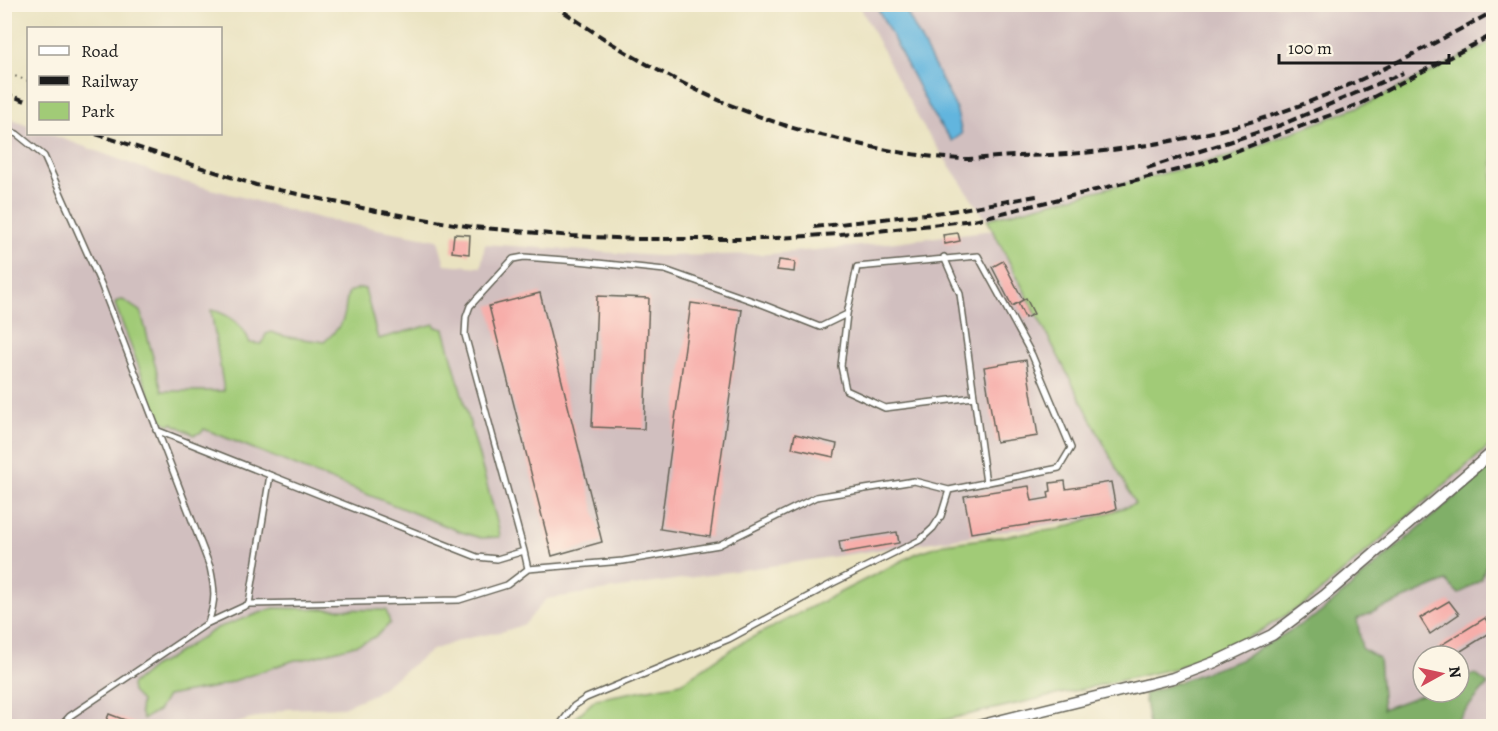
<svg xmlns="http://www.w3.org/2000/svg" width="1498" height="731" font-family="Alegreya,serif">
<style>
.industrial{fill:#d1bfbf;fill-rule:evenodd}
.green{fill:#a1cb77;stroke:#5e744a;stroke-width:1.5}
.forest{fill:#80af68;stroke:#4e6642;stroke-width:1.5}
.water{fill:#62b5de;stroke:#3f687d;stroke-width:1.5}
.building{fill:#f7aeaa}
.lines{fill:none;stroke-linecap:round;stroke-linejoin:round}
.lane-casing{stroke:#646256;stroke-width:8}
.street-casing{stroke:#646256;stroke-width:13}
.path{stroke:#646256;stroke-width:2;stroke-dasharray:1.5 4.5;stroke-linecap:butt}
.lane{stroke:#fff;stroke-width:5}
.street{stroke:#fff;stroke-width:10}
.rail{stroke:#1c1c1c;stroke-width:4;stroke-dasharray:9 4.5;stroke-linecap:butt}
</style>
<rect width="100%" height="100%" fill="#fcf5e5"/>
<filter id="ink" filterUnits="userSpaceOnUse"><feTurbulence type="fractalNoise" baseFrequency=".0167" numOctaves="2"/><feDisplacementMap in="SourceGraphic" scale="12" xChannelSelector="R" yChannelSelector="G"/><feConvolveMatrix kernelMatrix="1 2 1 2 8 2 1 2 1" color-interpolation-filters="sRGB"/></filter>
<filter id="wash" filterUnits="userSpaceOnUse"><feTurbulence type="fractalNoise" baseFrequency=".008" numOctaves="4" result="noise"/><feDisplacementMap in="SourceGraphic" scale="24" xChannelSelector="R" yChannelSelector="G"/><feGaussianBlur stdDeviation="1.35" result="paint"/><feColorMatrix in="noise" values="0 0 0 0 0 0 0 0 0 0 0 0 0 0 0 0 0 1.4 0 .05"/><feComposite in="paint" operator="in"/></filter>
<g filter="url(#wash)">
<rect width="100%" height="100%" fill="#eae3c1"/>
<path class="industrial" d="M859,5H1493V726H1192L1135,504L1095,518L546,599L525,624L505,631L464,639L432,650L374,694L343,707L287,709L226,726H5L4,116L28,125V134H50L170,178L323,219L438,240L445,264L481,267L485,244L658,256L770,254L870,245L993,230L922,125ZM1423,656H1459V692H1423Z"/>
<path class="green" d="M1493,41V443L1309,601L1257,633L1176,668L922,725L911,726H566L596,699L681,683L741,643L917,553L944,544L1059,529L1135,504L987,219L1231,156L1371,102Z
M360,288L365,289L378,339L434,324L436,327L444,329L498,525L500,537L481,538L461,532L204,429L202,432L194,435L172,423L170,425L164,422L157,415L115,304L117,301L123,300L141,312L162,391H224L211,310C230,314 244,326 250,343L262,344L266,334L272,332C288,340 306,338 324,342C333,334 343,325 345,312C346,305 346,299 349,292Z
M274,608L386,610L390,623C374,642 360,644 337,650C322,654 310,660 295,660L216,687L167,696L158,711L143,719L140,712L141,701L132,692L131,685L155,665L163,662L217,628Z"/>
<path class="forest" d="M1493,464V555L1489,558L1481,579L1459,594L1446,581L1357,619L1362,649L1379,658L1383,709L1429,692H1459V680L1475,674L1488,684L1452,726H1149L1144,694L1240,660L1319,614Z"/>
<path class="water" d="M876,5H903L956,108L962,134L952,141L933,115Z"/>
<g id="blocks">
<path class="building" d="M958,233L960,241L945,244L943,235Z
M454,234L470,235L469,254L452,252Z
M779,260L795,262L794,272L777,270Z
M1003,261L1023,300L1012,306L992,267Z
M540,293L602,542L552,556L489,306Z
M597,296L649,298L644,429L592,427Z
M1026,298L1034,314L1025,318L1018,303Z
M691,303L742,310L710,537L660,529Z
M1026,360L1038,436L996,442L984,367Z
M795,434L837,444L834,457L792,448Z
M1065,481L1066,489L1111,482L1116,509L1100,514L971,533L964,496L1029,486L1032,501L1049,498L1048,492L1051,491L1050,483Z
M897,532L899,543L841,553L839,541Z
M1449,601L1459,614L1430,634L1420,618Z
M1485,618L1493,631L1453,656H1433L1441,645Z
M109,714L141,726H104Z"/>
</g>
</g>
<g filter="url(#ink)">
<use href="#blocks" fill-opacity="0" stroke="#646256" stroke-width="1.5"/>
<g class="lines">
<g class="lane-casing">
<path id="lane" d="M4,129L17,134L44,156L101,284L210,567C215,590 216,600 208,623L70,716L61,726
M944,257L960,294L986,483
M156,430L477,557L497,559L524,551L465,335L466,317L470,306L513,259L524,257L578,261L665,270L764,305L820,327L847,314
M524,551L528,569L623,561L719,545L816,497L914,481L949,490L1059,468L1071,448L1032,355L978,256L857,267L847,314L841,366L846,390L885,408L974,397
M249,604L270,475
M208,623L249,604L459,600L507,585L528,569
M559,726L574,706L586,698L729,639L833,583L920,540L933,528L941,516L949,490"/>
</g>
<g class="street-casing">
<path id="street" d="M978,726L1173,678L1215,662L1272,635L1324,596L1494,451"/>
</g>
<path class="path" d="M4,72L28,81"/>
<use href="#lane" class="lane"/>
<use href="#street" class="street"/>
<path class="rail" d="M553,4C624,55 701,98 784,125C803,132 823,135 843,140C881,150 922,157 962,159C981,159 999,156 1017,156C1104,155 1188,142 1270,116C1348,90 1422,50 1494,11
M4,93L28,102
M96,134L256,185L376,211L472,227L572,236L636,239H762L869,232L974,220L1205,163L1362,103L1494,34
M1147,168L1281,125L1403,73
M814,227L951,211L1037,196"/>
</g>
</g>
<rect width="1498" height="731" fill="none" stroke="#fcf5e5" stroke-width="24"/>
<rect x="27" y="27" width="195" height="108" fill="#fcf5e5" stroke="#a29e95" stroke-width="1.5"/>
<rect x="39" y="46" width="30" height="9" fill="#ffffff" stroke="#a29e95" stroke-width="1.5"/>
<text x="81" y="57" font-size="18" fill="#1c1c1c">Road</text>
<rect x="39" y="76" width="30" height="9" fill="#1c1c1c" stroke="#a29e95" stroke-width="1.5"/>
<text x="81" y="87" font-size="18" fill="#1c1c1c">Railway</text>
<rect x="39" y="102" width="30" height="18" fill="#a1cb77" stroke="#a29e95" stroke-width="1.5"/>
<text x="81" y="117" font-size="18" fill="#1c1c1c">Park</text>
<g transform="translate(1441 674) rotate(82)"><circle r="28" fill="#fcf5e5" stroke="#a29e95" stroke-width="1.5"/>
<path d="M0-4.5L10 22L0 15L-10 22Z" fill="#d1495b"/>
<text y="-9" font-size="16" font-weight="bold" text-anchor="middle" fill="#1c1c1c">N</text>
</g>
<path d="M1279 54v9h170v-9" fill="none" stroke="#1c1c1c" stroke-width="3"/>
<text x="1288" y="54" font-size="18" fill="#1c1c1c" stroke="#fcf5e5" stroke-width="4.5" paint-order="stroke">100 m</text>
</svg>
